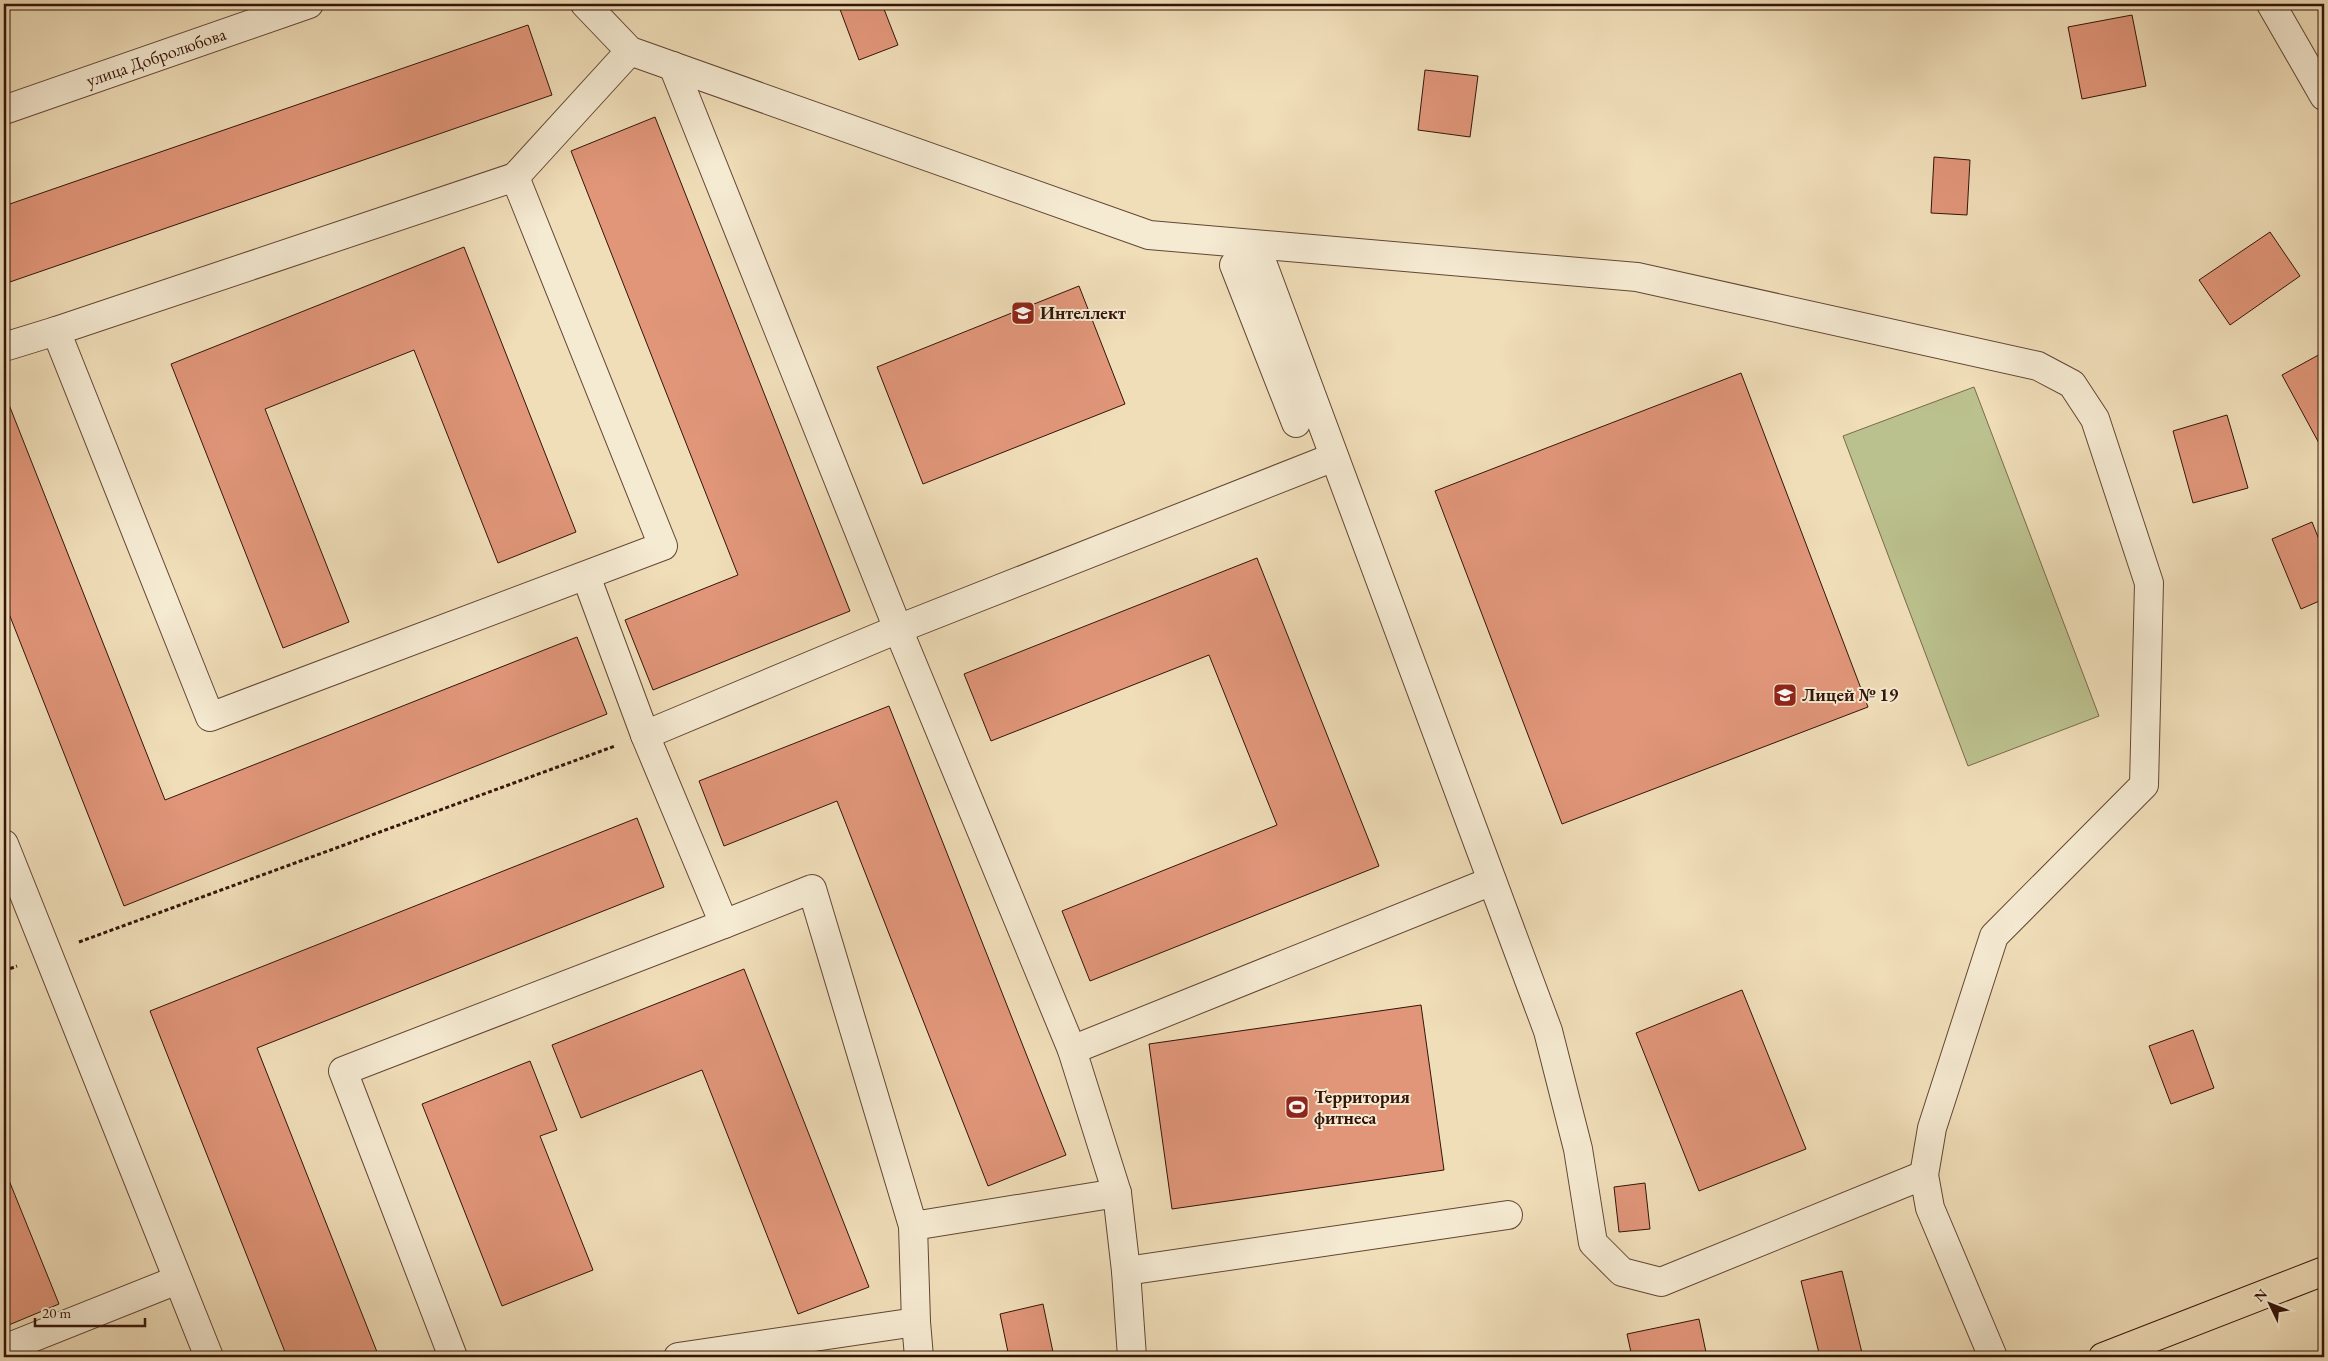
<svg xmlns="http://www.w3.org/2000/svg" width="2328" height="1361" font-family="'EB Garamond',serif">
<style>
.green{fill:#bbc18e;stroke:#786a4b}
.building{fill:#e1967a;stroke:#341408}
.lines{fill:none;stroke-linecap:round;stroke-linejoin:round}
.minor-casing{stroke:#634634;stroke-width:30}
.major-casing{stroke:#341408;stroke-width:30}
.path{stroke:#341408;stroke-width:3;stroke-dasharray:4 2.5;stroke-linecap:butt}
.minor{stroke:#f5ead2;stroke-width:28}
.major{stroke:#f0deb9;stroke-width:28}
.labels{text-anchor:middle;stroke-width:4;stroke-linejoin:round;paint-order:stroke}
.street-label{font-size:18px;fill:#341408;stroke:#f5ead2}
.poi-label{font-size:18px;font-weight:bold;fill:#341408;stroke:#f5ead2;text-anchor:start}
</style>
<rect width="100%" height="100%" fill="#f0deb9"/>
<filter id="stains"><feTurbulence type="fractalNoise" baseFrequency=".004" numOctaves="4"/><feColorMatrix values="0 0 0 0 .2 0 0 0 0 .09 0 0 0 0 .02 0 0 0 .5 -.17"/></filter>
<radialGradient id="worn" r=".72"><stop offset=".6" stop-color="#630" stop-opacity="0"/><stop offset="1" stop-color="#630" stop-opacity=".3"/></radialGradient>
<path class="green" d="M1974,387L2099,716L1968,766L1843,436Z"/>
<path class="building" d="M838,4H882L898,45L859,60Z
M2132,15L2146,86L2082,99L2068,27Z
M528,25L552,95L4,284V206Z
M1425,70L1478,76L1470,137L1418,130Z
M655,117L850,611L653,690L625,620L738,575L571,151Z
M1934,157L1970,160L1967,215L1931,213Z
M2270,232L2300,276L2230,325L2199,280Z
M464,247L576,532L498,563L414,350L265,409L349,622L283,648L171,364Z
M1079,286L1125,404L923,484L877,367Z
M2324,352V443L2320,445L2282,375Z
M1741,373L1868,707L1562,824L1435,491Z
M4,392L165,800L577,637L607,714L124,906L4,601Z
M2227,415L2248,488L2193,503L2173,431Z
M2312,522L2324,552V599L2301,609L2272,539Z
M1257,558L1379,866L1090,981L1062,911L1277,825L1209,655L991,741L964,674Z
M889,706L1066,1155L988,1186L837,801L724,846L699,781Z
M637,818L664,887L257,1048L379,1357H287L150,1011Z
M744,969L869,1287L798,1314L702,1070L581,1118L552,1045Z
M1742,990L1806,1149L1699,1191L1636,1033Z
M1421,1005L1444,1170L1172,1209L1149,1044Z
M2193,1030L2214,1088L2171,1104L2149,1046Z
M530,1061L557,1130L540,1136L593,1270L502,1306L422,1104Z
M4,1168L59,1304L4,1327Z
M1645,1183L1650,1229L1619,1232L1614,1187Z
M1842,1271L1863,1357H1820L1801,1281Z
M1043,1304L1054,1357H1009L1000,1314Z
M1699,1319L1707,1357H1632L1627,1334Z"/>
<g class="lines">
<g class="minor-casing">
<g id="minor">
<path d="M585,4L630,51L1149,235L1637,277L2038,366L2072,384L2095,419L2149,583L2144,785L1994,936L1932,1128L1924,1175L1930,1208L1993,1357"/>
<path d="M2271,4L2324,96"/>
<path d="M673,66L898,629L1072,1050L1117,1193L1126,1271L1132,1357"/>
<path id="s1" d="M4,110L309,4"/>
<path d="M515,177L663,546L210,717L56,331Z"/>
<path d="M515,177L630,51"/>
<path d="M1256,246L1548,1031L1578,1149L1593,1243L1622,1272L1661,1282L1924,1175"/>
<path d="M1234,265L1296,423"/>
<path d="M4,347L56,331"/>
<path d="M586,576L645,735"/>
<path d="M4,844L209,1357"/>
<path d="M1072,1050L1492,881"/>
<path d="M913,1226L1117,1193"/>
<path d="M1126,1271L1508,1215"/>
<path d="M4,1349L177,1280"/>
<path d="M453,1357L343,1071L724,924"/>
<path d="M678,1357L916,1322"/>
<path d="M919,1357L916,1322L913,1226L812,889L724,924L645,735L898,629L1334,457"/>
</g>
</g>
<g class="major-casing">
<path id="major" d="M2103,1357L2324,1271"/>
</g>
<path class="path" d="M79,942L615,746
M4,971L17,966"/>
<use href="#minor" class="minor"/>
<use href="#major" class="major"/>
</g>
<defs>
<g id="school-square" transform="scale(1.25)"><rect x="-9" y="-9" width="18" height="18" rx="4" fill="#8f2418" stroke="#f5ead2"/><path d="M0-5L7-2L0 1L-7-2ZM-4 1L0 2.5L4 1V4Q0 6-4 4Z" fill="#fff"/></g>
<g id="stadium-square" transform="scale(1.25)"><rect x="-9" y="-9" width="18" height="18" rx="4" fill="#8f2418" stroke="#f5ead2"/><path d="M0-5a6.5 5 0 1 0 0 10a6.5 5 0 1 0 0-10ZM-3.5-1.8h7v3.6h-7Z" fill="#fff"/></g>
</defs>
<g fill-rule="evenodd">
<use href="#school-square" x="1023" y="313"/>
<use href="#school-square" x="1785" y="695"/>
<use href="#stadium-square" x="1297" y="1107"/>
</g>
<g class="labels">
<g class="street-label">
<text dy="6" stroke="none"><textPath href="#s1" startOffset="161">улица Добролюбова</textPath></text>
</g>
<g class="poi-label">
<text x="1040" y="319">Интеллект</text>
<text x="1802" y="701">Лицей № 19</text>
<text x="1314" y="1103">Территория<tspan x="1314" dy="21">фитнеса</tspan></text>
</g>
</g>
<rect width="2328" height="1361" fill="none" stroke="#f0deb9" stroke-width="20"/>
<rect x="5" y="5" width="2318" height="1351" fill="none" stroke="#341408" stroke-width="2.5"/>
<rect x="10" y="10" width="2308" height="1341" fill="none" stroke="#341408"/>
<g transform="translate(2270 1304) rotate(313)" stroke="#f5ead2" stroke-width="4" paint-order="stroke">
<path d="M0-4L9 19L0 12L-9 19Z" fill="#341408"/>
<text y="-8" font-size="14" font-weight="bold" text-anchor="middle" fill="#341408">N</text>
</g>
<path d="M35 1318v8h110v-8" fill="none" stroke="#341408" stroke-width="2.5"/>
<text x="42" y="1318" font-size="15" fill="#341408" stroke="#f5ead2" stroke-width="4" paint-order="stroke">20 m</text>
<rect width="100%" height="100%" filter="url(#stains)"/>
<rect width="100%" height="100%" fill="url(#worn)"/>
</svg>
